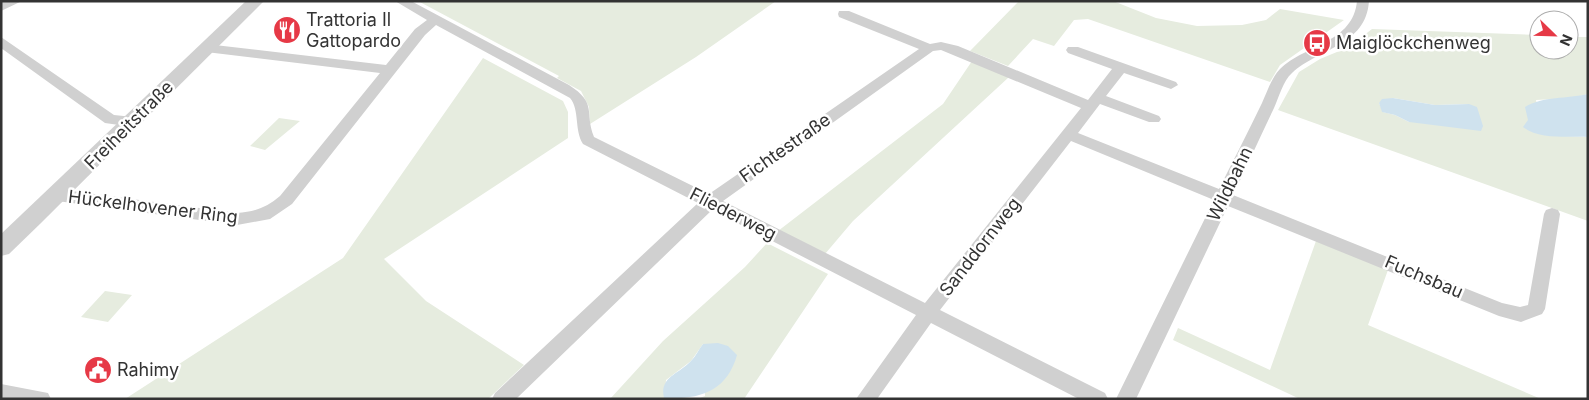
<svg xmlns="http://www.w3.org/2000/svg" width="1589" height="400" font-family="Inter,sans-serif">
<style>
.green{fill:#e6ecdf;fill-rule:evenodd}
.water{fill:#cfe2ee}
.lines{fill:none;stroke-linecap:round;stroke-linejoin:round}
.minor{fill:#d0d0d0;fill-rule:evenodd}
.tertiary{fill:#d0d0d0;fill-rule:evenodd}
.labels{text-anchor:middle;stroke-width:5;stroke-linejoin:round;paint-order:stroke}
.poi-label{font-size:18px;fill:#333;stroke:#fff;text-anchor:start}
.street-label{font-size:18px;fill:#333;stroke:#fff}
</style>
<rect width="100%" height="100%" fill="#fff"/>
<path class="green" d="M418,1H776L696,57L590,124L589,107L581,91L557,78L559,76Z
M1019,1H1113L1156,18L1197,26L1242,25L1266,20L1280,9L1344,20L1280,65L1270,82L1088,19L1074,20L1054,46L1033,39L1008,66L970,51Z
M1372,29L1539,35V50H1569V37H1588V94L1572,98L1536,100L1543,135L1588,137V221L1278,110L1299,72L1320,59L1349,47ZM1393,98L1435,105L1469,104L1409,122L1395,115L1383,112L1379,103Z
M483,58L563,101L568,112V138L384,259L426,301L524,365L488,399H125L343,258Z
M972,61L1009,77L853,221L825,254L778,231L943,104Z
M279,118L300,121L265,150L250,146Z
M1316,241L1388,270L1368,325L1541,399H1300L1173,340L1178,328L1270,370Z
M767,243L828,274L744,399H697L705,396L703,344L691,361L666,380L665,399H610L663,341L745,267Z
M105,291L132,295L108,322L81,317Z"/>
<path class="water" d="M1588,94V137C1569,136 1539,140 1523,127L1528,120L1525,107C1543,96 1567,99 1588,94Z
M1393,98L1435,105L1469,104L1477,107L1483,126L1481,131L1409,122L1395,115L1382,112L1379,103L1382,99Z
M718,343L728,346L737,355C727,391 700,400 664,398C659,377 679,374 691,361C696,356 699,349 703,344Z"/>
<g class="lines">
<path class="minor" d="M4,1H22L1,11V2Z
M395,1H411L569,85C598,104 584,111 594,137L709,194L919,49L839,17L838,14L839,11H849L930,44L941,42L958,46L1088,100L1112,69L1068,53L1066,50L1068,47H1078L1176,82L1178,85L1171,89L1124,73L1106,96L1159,116L1161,119L1159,122H1149L1100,104L1078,133L1219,189C1233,161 1248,132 1262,103C1267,92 1272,77 1280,69C1306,44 1353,43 1357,1H1369C1366,46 1319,48 1292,73C1283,81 1279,97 1274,108C1260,137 1247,166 1233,195L1502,303L1520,307L1528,305L1544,214L1546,210L1552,208L1558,210L1560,214L1545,309L1542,314L1521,322L1499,316L1228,206L1136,399H1116L1214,200L1071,141L940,310L1105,393L1108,399H1079L931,323L877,399H856L916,315L712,210L516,399H492L495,393L698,203L583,144C574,130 580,110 570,98L436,25L425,35L292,204L270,219L237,225L57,201L51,199L49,195L51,191L57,189L237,213C255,212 267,207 280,196L380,73L206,52L199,48L206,44L386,65L415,29L427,20ZM941,50L1081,108L925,303L723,201L933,51Z
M1,37L114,115L133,117L140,122L133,127L105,123L1,48Z
M1,384L48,393L51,399H1Z"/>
<path class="tertiary" d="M246,1H264L41,223L9,254L1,256V234Z"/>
</g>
<defs>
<g id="restaurant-disc" transform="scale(1.4375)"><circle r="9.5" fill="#e63946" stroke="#fff"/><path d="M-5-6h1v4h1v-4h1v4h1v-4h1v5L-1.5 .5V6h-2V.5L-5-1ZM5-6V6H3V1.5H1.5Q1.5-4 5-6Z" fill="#fff"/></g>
<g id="bus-disc" transform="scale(1.4375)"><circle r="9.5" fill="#e63946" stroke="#fff"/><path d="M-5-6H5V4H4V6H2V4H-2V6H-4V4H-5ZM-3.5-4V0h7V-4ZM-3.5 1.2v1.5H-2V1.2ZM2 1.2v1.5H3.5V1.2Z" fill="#fff"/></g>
<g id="civic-disc" transform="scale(1.4375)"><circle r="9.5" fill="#e63946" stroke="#fff"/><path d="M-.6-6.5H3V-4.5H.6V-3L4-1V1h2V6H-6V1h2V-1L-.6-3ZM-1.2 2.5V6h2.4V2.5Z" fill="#fff"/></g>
</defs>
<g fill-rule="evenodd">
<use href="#restaurant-disc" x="287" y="30"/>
<use href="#bus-disc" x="1317" y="43"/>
<use href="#civic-disc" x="98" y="370"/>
</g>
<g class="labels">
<g class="poi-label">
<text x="306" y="26">Trattoria Il<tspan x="306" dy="21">Gattopardo</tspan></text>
<text x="1336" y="49">Maiglöckchenweg</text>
<text x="117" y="376">Rahimy</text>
</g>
<g class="street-label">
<text transform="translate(129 125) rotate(-45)" y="6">Freiheitstraße</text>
<text transform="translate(785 148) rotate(-35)" y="6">Fichtestraße</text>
<text transform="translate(1230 184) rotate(-64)" y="6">Wildbahn</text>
<text transform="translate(153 207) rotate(7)" y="6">Hückelhovener Ring</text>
<text transform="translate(733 214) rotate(27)" y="6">Fliederweg</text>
<text transform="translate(980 247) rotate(-52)" y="6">Sanddornweg</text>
<text transform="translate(1424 277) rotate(23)" y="6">Fuchsbau</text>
</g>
</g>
<rect width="1589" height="400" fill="none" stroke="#333333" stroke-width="5"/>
<g transform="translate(1554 35) rotate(113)"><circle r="24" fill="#ffffff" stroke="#adadad"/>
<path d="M0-4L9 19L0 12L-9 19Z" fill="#e63946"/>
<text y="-8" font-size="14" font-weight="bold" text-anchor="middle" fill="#333333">N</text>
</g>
</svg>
